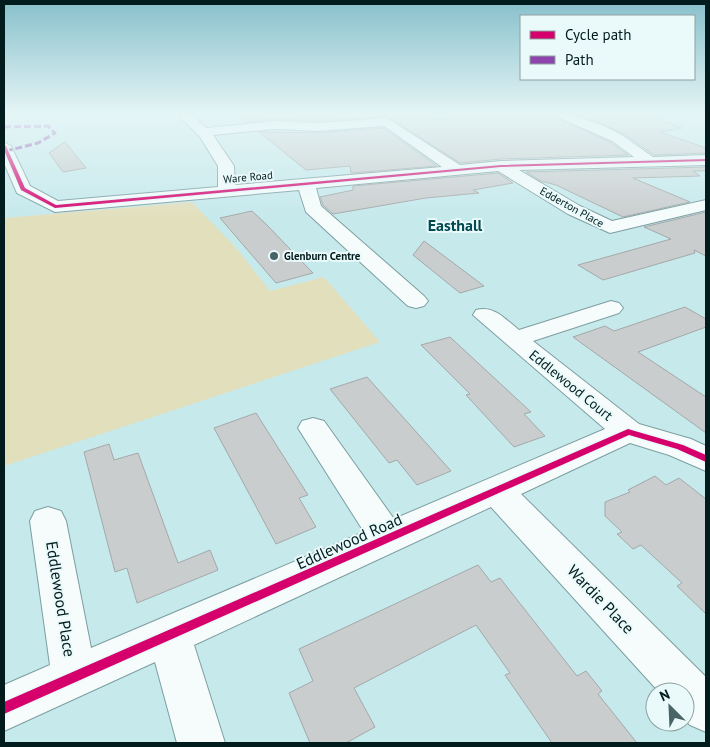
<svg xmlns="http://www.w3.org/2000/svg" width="710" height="747" font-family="'PT Sans',sans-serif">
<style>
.green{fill:#e2dfbc}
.building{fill:#cacdce;stroke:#a4a8a9}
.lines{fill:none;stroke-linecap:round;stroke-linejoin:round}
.minor-casing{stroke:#7d9ea1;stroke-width:2}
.minor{fill:#f6fcfc;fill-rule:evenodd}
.quiet{stroke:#8e44ad;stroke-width:3;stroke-dasharray:7 3;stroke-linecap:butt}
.cycleway-casing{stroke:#eaf9fa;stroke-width:3}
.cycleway{fill:#d6006c;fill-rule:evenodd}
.poi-dot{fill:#476466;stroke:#eaf9fa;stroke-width:2}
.labels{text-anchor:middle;stroke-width:4;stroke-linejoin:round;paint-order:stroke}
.far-street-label{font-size:11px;fill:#021c1e;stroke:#eaf9fa}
.far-poi-label{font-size:11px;font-weight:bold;fill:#021c1e;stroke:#eaf9fa;text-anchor:start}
.street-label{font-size:14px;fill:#021c1e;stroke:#eaf9fa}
.far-district-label{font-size:16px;font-weight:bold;fill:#004a50;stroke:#eaf9fa}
.near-street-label{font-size:16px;fill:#021c1e;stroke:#eaf9fa}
</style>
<rect width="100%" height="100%" fill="#c6e9ec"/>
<path class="green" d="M192,202L237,249L270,291L324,277L380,342L4,466V218Z"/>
<path class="building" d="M237,114H423L435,120L475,114H549L611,143L628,155L501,159L460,163L387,116L318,121L275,119L246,122Z
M576,114H643L682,128L660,132L706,148V153L654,155L623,133Z
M383,128L437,166L351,173L350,166L306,170L259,132L318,133Z
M65,142L86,168L63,172L49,153Z
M706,167V171H693L700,176L633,178L690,202L623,217L556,185L541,181L526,172Z
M498,173L513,183L473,190L479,193L426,198L333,214L323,205L320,197L353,190V186Z
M252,211L267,225L313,273L276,283L220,218Z
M706,212V256L694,250L695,253L603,280L578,265L671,239L644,227Z
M424,241L484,286L460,293L413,255Z
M685,307L706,319V327L638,352L706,397V433L573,337L605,326L614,331Z
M450,337L531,412L524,414L545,436L514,447L466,395L470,394L421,345Z
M367,377L410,425L451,471L417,485L397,460L389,463L330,389Z
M256,413L308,495L299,498L316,527L276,544L214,428Z
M109,444L114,460L138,453L178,563L210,550L218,570L137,603L127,568L115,572L84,452Z
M655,476L666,485L679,478L706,499V614L677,586L682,583L641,545L633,549L617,534L622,532L605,516V502L630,492L628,490Z
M478,565L491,582L500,578L577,676L586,671L602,691L598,694L637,743H552L505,675L510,673L476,625L354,688L375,727L346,743H310L289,693L313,681L299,649Z"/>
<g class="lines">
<g class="minor-casing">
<path id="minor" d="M177,114H191L206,128L275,121L318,123L387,118L460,165L501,161L634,157L612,141L551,114H570L604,126L622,135L653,157L706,155V165L519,170L580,206L612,221L706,200V210L610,233L568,214L498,171L316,188L321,206L424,296L428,301L424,306L416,308L408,306L306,212L299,190L55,212L17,193L4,163V142L11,146L30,186L58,201L218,187V166L200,137ZM384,126L442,167L235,185L234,166L213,135L275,129L318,131Z
M611,301L619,303L623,308L619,313L533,341L639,424L691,439L706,446V471L669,455L630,443L521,494L706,677V732L690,725L685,720V692H659L491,507L194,645L225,743H177L155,662L4,731V685L50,665L30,521L35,511L48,507L61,511L66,521L91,648L364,532L298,428L302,421L313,418L324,421L394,519L605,429L473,315L476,310C494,305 505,319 519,330Z"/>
</g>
<use href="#minor" class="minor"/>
<path class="quiet" d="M4,127L48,126L55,133L38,143L6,151"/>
<g class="cycleway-casing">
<path id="cycleway" d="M4,145L6,146L25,188L56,205L501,165L706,159V161L501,167L55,208L21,190L4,150Z
M628,429L683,445L706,455V462L677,449L629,435L4,714V702Z"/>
</g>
<use href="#cycleway" class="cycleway"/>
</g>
<linearGradient id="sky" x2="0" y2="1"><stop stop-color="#87c0cb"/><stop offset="0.52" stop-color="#e5f5f6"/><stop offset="1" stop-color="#e5f5f6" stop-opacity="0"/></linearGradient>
<rect width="710" height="219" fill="url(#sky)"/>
<circle class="poi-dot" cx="274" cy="256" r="5"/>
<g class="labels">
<g class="far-street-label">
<text transform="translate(248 177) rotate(-5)" y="4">Ware Road</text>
<text transform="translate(572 207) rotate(29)" y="4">Edderton Place</text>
</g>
<g class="far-poi-label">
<text x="284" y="260">Glenburn Centre</text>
</g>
<g class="street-label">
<text transform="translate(571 385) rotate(39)" y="5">Eddlewood Court</text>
</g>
<g class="far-district-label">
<text x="455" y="231">Easthall</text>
</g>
<g class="near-street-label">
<text transform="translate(349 541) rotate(-24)" y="6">Eddlewood Road</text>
<text transform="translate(61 599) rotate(81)" y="6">Eddlewood Place</text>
<text transform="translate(601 599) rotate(46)" y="6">Wardie Place</text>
</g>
</g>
<rect width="710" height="747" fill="none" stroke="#021c1e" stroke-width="10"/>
<rect x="520" y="15" width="175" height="65" fill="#eaf9fa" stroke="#8da1a2"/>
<rect x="530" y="31" width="25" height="8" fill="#d6006c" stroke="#8da1a2"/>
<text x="565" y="40" font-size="15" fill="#021c1e">Cycle path</text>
<rect x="530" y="56" width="25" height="8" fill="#8e44ad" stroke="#8da1a2"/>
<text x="565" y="65" font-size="15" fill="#021c1e">Path</text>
<g transform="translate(670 707) rotate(336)"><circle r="24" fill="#eaf9fa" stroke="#8da1a2"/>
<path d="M0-4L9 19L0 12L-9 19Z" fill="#476466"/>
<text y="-8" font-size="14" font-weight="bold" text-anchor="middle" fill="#021c1e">N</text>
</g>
</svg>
